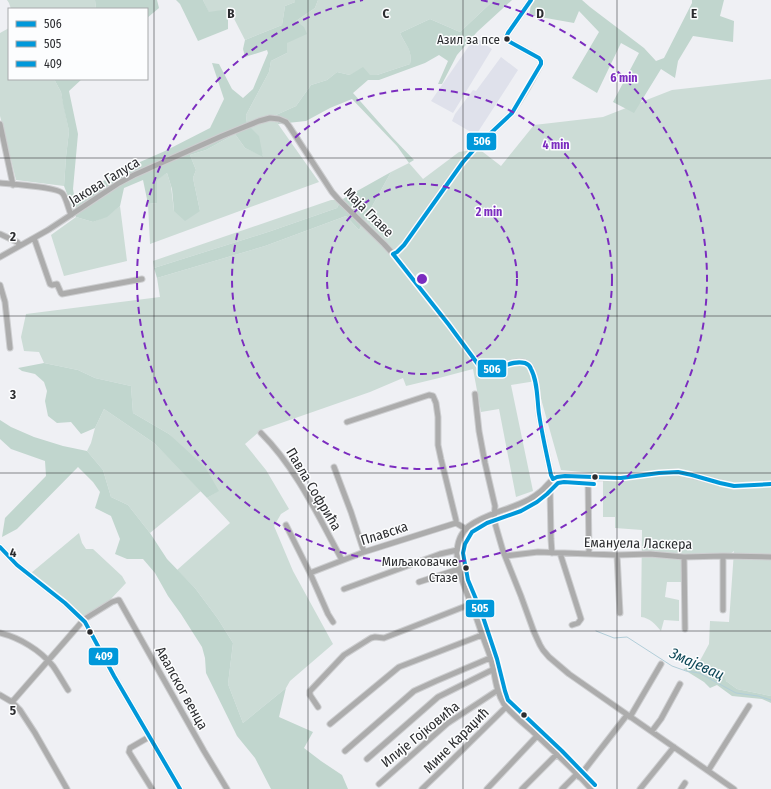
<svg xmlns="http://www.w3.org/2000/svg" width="771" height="789" font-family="'Fira Sans Condensed',sans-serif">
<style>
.built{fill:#dfe1eb}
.green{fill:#ccdcd6}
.forest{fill:#c1d6ce}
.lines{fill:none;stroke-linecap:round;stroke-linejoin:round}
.stream{stroke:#b2ced9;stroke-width:1}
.minor-casing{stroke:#cdced0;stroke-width:7}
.minor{stroke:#acacac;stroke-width:5}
.bus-1-casing{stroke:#fcfdfe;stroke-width:7}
.bus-2-casing{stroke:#fcfdfe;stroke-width:7}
.bus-3-casing{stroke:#fcfdfe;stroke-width:7}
.bus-1{stroke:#0098da;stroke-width:4}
.bus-2{stroke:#0098da;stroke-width:4}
.bus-3{stroke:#0098da;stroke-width:4}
.grid{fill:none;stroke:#2b2c2f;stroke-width:1;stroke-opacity:0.55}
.ring{fill:none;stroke:#7b2cbf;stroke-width:2;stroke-dasharray:7 5}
.bus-dot{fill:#2b2c2f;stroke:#fcfdfe;stroke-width:1.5}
.labels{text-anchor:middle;stroke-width:3;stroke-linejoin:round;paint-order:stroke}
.bus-label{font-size:13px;fill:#2b2c2f;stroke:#fcfdfe;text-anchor:end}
.street-label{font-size:14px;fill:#2b2c2f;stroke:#fcfdfe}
.water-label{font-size:15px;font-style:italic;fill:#0e4757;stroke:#fcfdfe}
.grid-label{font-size:13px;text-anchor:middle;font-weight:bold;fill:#2b2c2f;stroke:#fcfdfe;stroke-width:3;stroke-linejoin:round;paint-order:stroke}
.centre{fill:#7b2cbf;stroke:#fcfdfe;stroke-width:2}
.ring-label{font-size:12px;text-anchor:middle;font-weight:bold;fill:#7b2cbf;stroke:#fcfdfe;stroke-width:3;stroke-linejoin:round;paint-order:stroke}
.line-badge{stroke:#fcfdfe;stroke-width:1.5}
.badge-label{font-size:11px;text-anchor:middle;font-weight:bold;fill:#fff}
</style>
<rect width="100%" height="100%" fill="#eff0f4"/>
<path class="built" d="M475,37L492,49L453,113L431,101Z
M501,57L518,70L476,135L452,121L455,114L473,90L476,91Z"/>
<path class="green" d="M7,0H95L96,9H11L9,3Z
M203,0H295V2L285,6L282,25L245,40L229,9L209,13Z
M318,0H494L460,32L430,19L400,33C405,45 413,49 410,64L377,75H350L337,72L327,80L311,85L296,106L276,115L278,124L319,182L150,244L148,204L157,203V179L167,173L171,186L174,211H200L193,178L196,170L190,155L206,150L235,134L245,148L263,156L247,124L246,115L269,72L271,61L287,53V43L296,21L315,8Z
M9,28V79H54L61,92L69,131L66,157L64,186L16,180L0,116V33Z
M771,79V696L737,689L726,681L705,675L696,668L709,644L710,621L729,622L734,551L730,554H682V582H667L665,597L679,600V621L664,620L661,631C655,624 650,618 641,617L642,530L615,528V517H603V474L561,470L536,381L511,385L533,491L516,497L499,409L481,412L473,369L439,378L406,386L403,378L370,392L261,430L245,444L266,470L289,509L281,514L274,526L293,571L333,644L290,681L286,688L243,723L228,684L233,643L218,619L195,588L177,570L230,523L207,498L218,491L169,434L133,413L131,386L95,378L78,370L44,363L39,352L24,351L21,337L26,314L160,297L157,278L265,246L346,216L359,230L391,172L409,163L423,179L459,152L479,149L501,166L534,125L603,117L672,90Z
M331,200H341L337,208L271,231L154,268L153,261Z
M120,206L127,261L64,276L51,235L76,217L93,222L107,216Z
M104,409L154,443L201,491L150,533L128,505L111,497L103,470L87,451L91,443L95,428Z
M79,533L82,543L86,549H93L122,576L126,583L110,600L84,617L67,602L31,573Z"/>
<path class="forest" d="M95,0H157L159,8L147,18V9H96Z
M176,0H203L209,12L228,9V29L198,41L180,4Z
M295,0H318L315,8L296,21L304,27L307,34L287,43V53L271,61L269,72L246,115L247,124L259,136L263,157L245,148L235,134L206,150L190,155L196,170L193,178L200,211L185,221L174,211L172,189L167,173L157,180V203L148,204L143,180L124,188L120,206L107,217L93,222L76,217L64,186L66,157L69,131L63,104L61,92L54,79H82L69,91L78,134L73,189L75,201L81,202L92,189L115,173L165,151L210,128L224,99L212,63L219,64L232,89L243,98L253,89L268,53L267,50L245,57L243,49L245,40L282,25L285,6L295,2Z
M494,0H512L477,32L457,55L442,84H438L448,61L439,55L425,63L379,80H368L353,93L392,137L414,160L409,163L397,146L352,99L330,108L306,121L278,124L276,115L296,106L311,85L327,80L337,72L350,75L363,67L370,75H377L410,64C413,50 405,45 400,33L430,19L460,32Z
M532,0H582L590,7L644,48L656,61L664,58L692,3V0H724L720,16L734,21L733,42L693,36L678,61L675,78L661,69L634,113L613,102L639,53L621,43L597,93L572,78L599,32L579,11L574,23L529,15Z
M391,172L359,230L346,216L265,246L157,278L154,268L271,231L337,208L341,200Z
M44,363L78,370L95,378L131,386L133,413L169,434L205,467L219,491L207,498L154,443L104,409L95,428L81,434L71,422L57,423L48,416L45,401L47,391L44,382L35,374L22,371L18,368Z
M0,420L11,427L34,437L63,446L87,451L103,470L111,497L128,505L150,533L167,559L195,588L218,619L233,643L228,684L243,723L286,688L279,717L313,732L304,748L321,761L342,775L348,789H271L255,758L237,736L206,673L205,658L202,647L181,614L168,596L155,573L143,559H127L115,554L120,539L111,516L95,508L100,492L93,482L78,467L17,529L2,537L5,518L46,476L45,461L11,449L0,439Z
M693,666L705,675L716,678L717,673H723L726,681L737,689L771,696V703L762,699L732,696L717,685L710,688L704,682L683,669Z"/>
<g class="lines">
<path class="stream" d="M596,631L614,638L627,637L672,666L686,671L699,673L736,693L758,696L771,700"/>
<g class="minor-casing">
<path id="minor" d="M0,124L13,185
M0,183C10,184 59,187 63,194C66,198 69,210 71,215
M0,234L17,242L20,245
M34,238L50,284L52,285L57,284L61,293L62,294L142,279
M393,254L397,252L404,245L446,185L463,162L478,145L512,113L527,89L541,64V61L539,58L510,42L506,38L508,33L531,0
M0,257L48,230L119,183L134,175L222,136L259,121L270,118L279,119L286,122L289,126L332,192L339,200L384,244L395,256L449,325L478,365C490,375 502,363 516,362C521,361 527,362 530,366C538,377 537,402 539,415C542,433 546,451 550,470L553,479
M0,285L5,302L10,348
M475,394L479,431L485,463L495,506L494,520L503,551L521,596L534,632L540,645L543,650L549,657L569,674L734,789
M347,422L429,395L433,396L436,403L438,417V445L441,459L456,520V523
M261,433C297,469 318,516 342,560
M334,467L351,512L364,552
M588,478L589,554
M549,484L550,488L551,539L552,553
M456,523L466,529
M286,525L310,573L328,614L333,622
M0,547L17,565L65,603L85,622L114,676L180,789
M560,553L581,619L578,623L572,625
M617,555L620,613
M505,556L538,552L617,555L650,554L684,557L723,556L771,557
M723,556V610
M684,557L685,629
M310,573L364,552L456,523
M419,582L459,569
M344,589L440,554L453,551L457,550
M0,633C20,638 40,650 53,666C58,673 63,682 68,690
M0,695L12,702L20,710L35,733L67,789
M12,702L80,624L83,620L112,602L118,600H119L204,751L227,789
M318,707L310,695V691L344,655L371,638L375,637L384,638L471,604
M630,717L661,664
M330,724L399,667L482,635
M652,731L661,719L680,684
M149,737L130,748L129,752L152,789
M345,751L414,691L436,681L490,658
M367,759L438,697L494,669
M708,771L749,706
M579,777L627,715
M379,784L448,723L498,690
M422,789L445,767L506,707
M487,789L537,736
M522,789L557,754
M562,789L577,774
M591,789C573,768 552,750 532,731C523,723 511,714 504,704C496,692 495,676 492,663C490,654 486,646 483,637C479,626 476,616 472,606C463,583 445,546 469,526C484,515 503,511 519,504C527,501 534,497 540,492C547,487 550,479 558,477L621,478L660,473L676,472L686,474L733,486H742L763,484H771
M640,789L674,747
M681,789L685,783"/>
</g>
<use href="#minor" class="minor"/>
<g class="bus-1-casing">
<path id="bus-1" d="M506,38L508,33L531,0
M393,254L449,325L480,367C497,374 508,359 525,363C528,364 530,366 531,369C538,382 537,400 539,414C542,435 547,455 551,475L553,479
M393,254L397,252L404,245L463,162L478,145L512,113L541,64V61L539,58L510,42L506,38
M553,479L557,477L565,476L621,478L659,473L678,472L692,475L720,483L734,486L771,484"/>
</g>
<g class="bus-2-casing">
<path id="bus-2" d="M594,484L564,482L558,483L547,494L537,502L521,511L487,523L472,532L465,544L463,553L468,580L481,611L497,659L505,691L508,700L562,751L595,785"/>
</g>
<g class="bus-3-casing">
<path id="bus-3" d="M0,547L17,565L65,603L85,622L114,676L180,789"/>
</g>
<use href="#bus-1" class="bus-1"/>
<use href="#bus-2" class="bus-2"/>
<use href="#bus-3" class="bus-3"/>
</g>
<path class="grid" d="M154,0V789M308,0V789M463,0V789M617,0V789M0,158H771M0,316H771M0,473H771M0,631H771"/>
<g class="ring">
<circle cx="422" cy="279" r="95"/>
<circle cx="422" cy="279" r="190"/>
<path d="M481 0A285 285 0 1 1 363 0"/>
</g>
<g class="bus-dot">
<circle cx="507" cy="39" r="3.5"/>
<circle cx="595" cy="477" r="3.5"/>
<circle cx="466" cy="568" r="3.5"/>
<circle cx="90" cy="632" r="3.5"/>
<circle cx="524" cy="715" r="3.5"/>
</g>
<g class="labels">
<g class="bus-label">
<text x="500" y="44">Азил за псе</text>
<text x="458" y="566">Миљаковачке<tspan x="458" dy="16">Стазе</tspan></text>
</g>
<g class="street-label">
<text transform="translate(104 181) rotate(-31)" y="5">Јакова Галуса</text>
<text transform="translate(369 212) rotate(45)" y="5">Маја Главе</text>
<text transform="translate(314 489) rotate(59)" y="5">Павла Софрића</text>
<text transform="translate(384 533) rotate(-18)" y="5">Плавска</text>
<text transform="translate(638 543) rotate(1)" y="5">Емануела Ласкера</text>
<text transform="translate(182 688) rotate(61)" y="5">Авалског венца</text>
<text transform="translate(420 734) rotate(-39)" y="5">Илије Гојковића</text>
<text transform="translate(456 740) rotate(-45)" y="5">Мине Караџић</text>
</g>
<g class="water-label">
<text transform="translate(697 664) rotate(24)" y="5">Змајевац</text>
</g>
</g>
<g class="grid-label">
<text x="231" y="18">B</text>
<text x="386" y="18">C</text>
<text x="540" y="18">D</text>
<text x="694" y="18">E</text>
<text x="13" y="241">2</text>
<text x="13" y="399">3</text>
<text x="13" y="557">4</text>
<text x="13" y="715">5</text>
</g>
<circle cx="422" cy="279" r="6" class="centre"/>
<g class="ring-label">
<text x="624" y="82">6 min</text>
<text x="556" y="149">4 min</text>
<text x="489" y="216">2 min</text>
</g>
<g class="line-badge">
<rect x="466" y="132" width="31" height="19" rx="4" fill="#0098da"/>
<rect x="477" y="359" width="30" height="19" rx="4" fill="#0098da"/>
<rect x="465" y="599" width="30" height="19" rx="4" fill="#0098da"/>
<rect x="88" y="647" width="31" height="19" rx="4" fill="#0098da"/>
</g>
<g class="badge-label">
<text x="482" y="145">506</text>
<text x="492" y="373">506</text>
<text x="480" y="612">505</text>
<text x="104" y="660">409</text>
</g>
<rect x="8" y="8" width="140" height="72" fill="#fcfdfe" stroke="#a8a9ab"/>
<rect x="16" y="21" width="20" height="6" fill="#0098da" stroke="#a8a9ab"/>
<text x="44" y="28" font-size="12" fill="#2b2c2f">506</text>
<rect x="16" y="41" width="20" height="6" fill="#0098da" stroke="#a8a9ab"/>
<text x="44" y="48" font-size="12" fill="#2b2c2f">505</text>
<rect x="16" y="61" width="20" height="6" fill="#0098da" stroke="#a8a9ab"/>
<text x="44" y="68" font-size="12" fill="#2b2c2f">409</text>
</svg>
